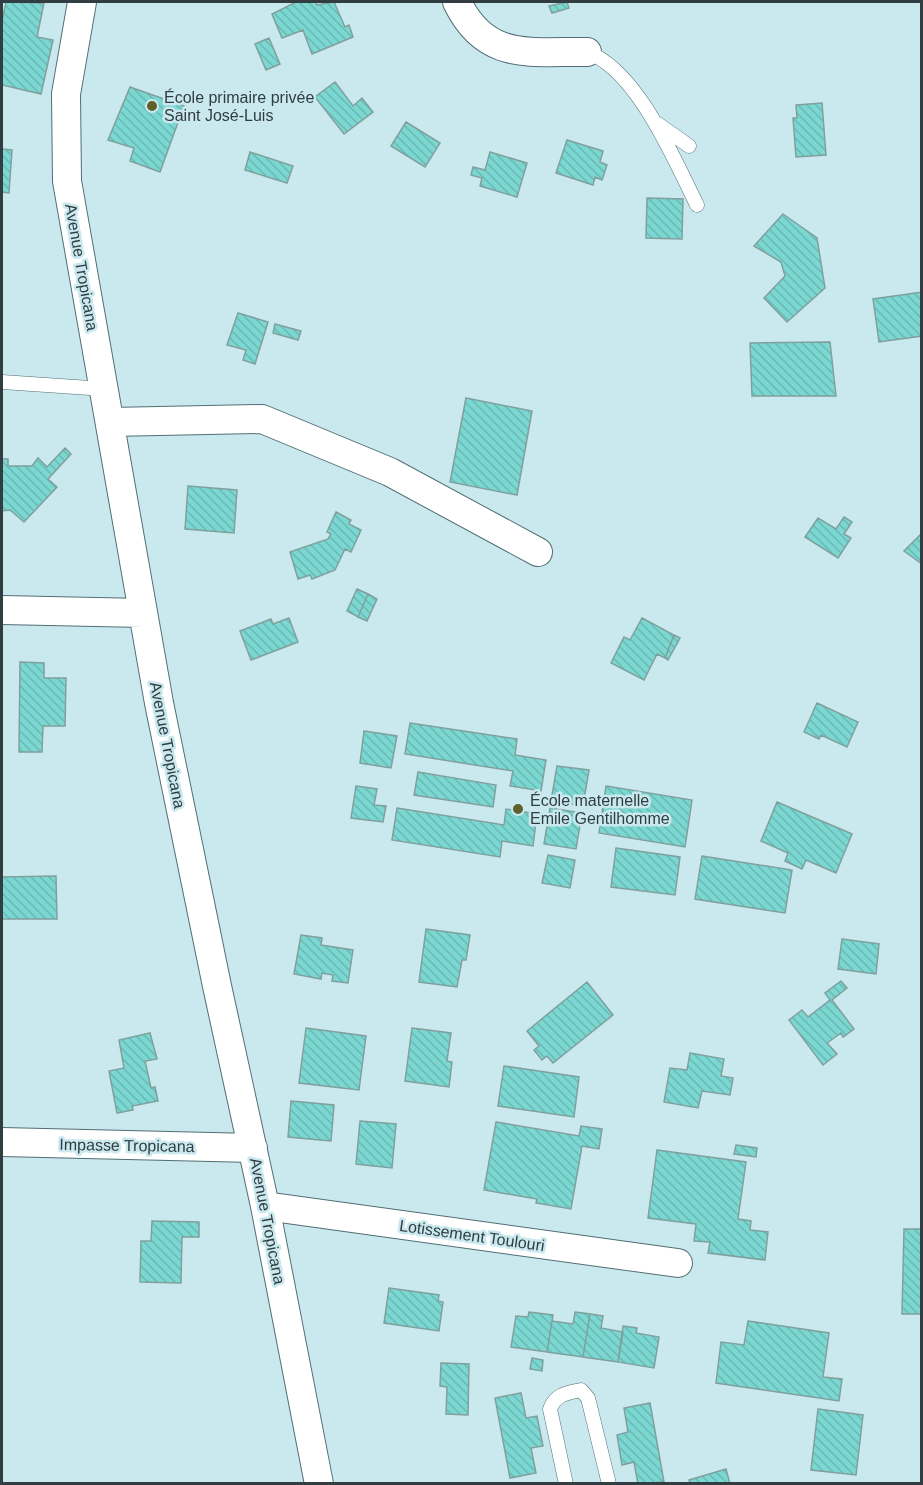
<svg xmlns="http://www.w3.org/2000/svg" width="923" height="1485" font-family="Helvetica,sans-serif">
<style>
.building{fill:url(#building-back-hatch);stroke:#80a09d;stroke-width:1.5}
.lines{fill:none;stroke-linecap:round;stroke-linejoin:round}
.lane-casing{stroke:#516e74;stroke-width:15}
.street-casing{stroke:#516e74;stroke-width:30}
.lane{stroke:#fff;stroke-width:14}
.street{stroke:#fff;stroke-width:28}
.poi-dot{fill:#60602d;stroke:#c9e9ef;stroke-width:2}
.labels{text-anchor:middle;stroke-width:5;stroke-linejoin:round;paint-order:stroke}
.poi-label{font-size:16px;fill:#313d40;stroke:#c9e9ef;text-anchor:start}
.street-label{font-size:16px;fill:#313d40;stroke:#c9e9ef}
</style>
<defs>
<pattern id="building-back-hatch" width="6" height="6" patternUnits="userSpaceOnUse" patternTransform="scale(1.5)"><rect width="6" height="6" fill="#7bd7d2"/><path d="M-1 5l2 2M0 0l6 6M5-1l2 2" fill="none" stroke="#6bb9b5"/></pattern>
</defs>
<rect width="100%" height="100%" fill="#c9e9ef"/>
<path class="building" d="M6,2L44,3L37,37L53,40L41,94L2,85V21Z
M296,2H316L317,5L334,2L345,27L349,25L353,37L312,54L303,30L282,38L272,14Z
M567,2L569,8L552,13L549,6Z
M269,38L280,64L266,70L255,44Z
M335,82L353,106L362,98L373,112L344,134L315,97Z
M130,87L184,106L160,172L130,161L134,148L108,140Z
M822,103L826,155L796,157L793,118H797L796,105Z
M406,122L440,143L425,167L391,146Z
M567,140L603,151L600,162L607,165L602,180L595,177L593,185L556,173Z
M2,149L12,150L9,193L2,192Z
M250,152L293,166L287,183L245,170Z
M490,152L527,163L517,197L480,186L482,178L471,175L473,167L485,170Z
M647,198L683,199L682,239L646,238Z
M783,214L817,238L825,288L787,322L764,298L785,276L781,262L754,246Z
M922,292V336L879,342L873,299Z
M238,313L268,322L255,364L243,360L246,350L227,345Z
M275,324L301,331L298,340L273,333Z
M830,342L836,396H752L750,343Z
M466,398L532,411L517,495L450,482Z
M65,448L71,454L48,479L57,487L24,522L10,510L2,511V459H8V466H32L38,458L47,467Z
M188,486L237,490L234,533L185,529Z
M336,512L351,520L349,524L361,530L351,552L345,549L335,570L312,579L310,575L298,579L290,552L328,539L331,534L327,532Z
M844,517L852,522L844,534L851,538L838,558L805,537L818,518L836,529Z
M922,533V564L904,551Z
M357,589L368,594L358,617L347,611Z
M368,594L377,599L367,621L358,617Z
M289,618L298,642L251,660L240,631L271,619L273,624Z
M642,618L674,635L665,658L657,654L644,680L611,663L624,637L630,640Z
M674,635L680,638L668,660L665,658Z
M20,662L44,663V678H66L65,726H43L42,752H19Z
M817,703L858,722L847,747L821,735L819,739L804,732Z
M410,723L517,739L515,755L546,760L541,791L510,786L513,771L405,754Z
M364,731L397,736L391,768L360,763Z
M557,766L589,770L583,806L551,801Z
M418,772L496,785L493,807L414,795Z
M356,786L377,789L374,805L386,806L383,822L351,818Z
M606,786L692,800L685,847L599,833Z
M777,802L852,834L836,873L806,860L802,869L785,861L788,853L761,841Z
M397,808L504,825L506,809L537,814L533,846L502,841L500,857L392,840Z
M550,808L582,813L576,849L544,844Z
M616,848L680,857L675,895L611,887Z
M548,855L575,860L570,888L542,883Z
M702,856L792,870L785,913L695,899Z
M56,876L57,919H2V877Z
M426,929L470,935L466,960H462L457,987L419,982Z
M301,935L322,938L321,945L353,950L348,983L332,981L333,975L322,973L321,979L294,974Z
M842,939L879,944L876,974L838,969Z
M841,981L847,988L832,1000L854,1029L843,1037L841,1033L827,1043L837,1054L823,1065L789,1020L802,1010L808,1017L830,1000L825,993Z
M587,982L613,1015L553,1063L547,1056L542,1060L534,1050L539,1046L527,1031Z
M306,1028L366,1036L359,1090L299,1083Z
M412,1028L451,1033L447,1061L452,1062L449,1087L405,1081Z
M150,1033L157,1059L145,1061L151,1088L155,1087L158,1101L132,1106L133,1110L117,1113L109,1071L124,1068L119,1040Z
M690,1053L724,1059L721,1076L733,1078L730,1095L702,1091L698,1108L664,1102L670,1068L687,1070Z
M504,1066L579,1077L574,1117L498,1106Z
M291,1101L334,1105L331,1141L288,1137Z
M360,1121L396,1124L392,1168L356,1164Z
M496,1122L579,1136L581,1126L602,1129L599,1149L582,1146L571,1209L536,1203L537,1199L484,1190Z
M736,1145L757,1148L756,1157L734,1154Z
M657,1150L746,1162L738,1219L751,1221L750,1230L768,1232L765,1260L708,1253L710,1242L694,1241L696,1224L648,1218Z
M152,1221L199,1222V1237H182L181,1283L140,1282L141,1241H151Z
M904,1229H922V1314H902Z
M389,1288L439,1295L438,1301L443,1302L439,1331L384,1323Z
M529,1312L553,1315L547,1352L511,1347L516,1316L528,1317Z
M575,1312L590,1314L583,1357L547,1352L552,1321L573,1324Z
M590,1314L603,1316L601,1328L623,1332L618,1362L583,1357Z
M748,1321L829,1333L823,1377L842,1379L839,1401L716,1383L721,1342L744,1345Z
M623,1326L637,1328L636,1333L659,1337L654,1368L618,1362Z
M532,1358L543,1360L542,1371L530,1369Z
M441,1363L469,1364L468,1415L446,1414L447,1387L440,1386Z
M521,1393L526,1418L537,1416L543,1446L531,1448L536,1473L510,1478L495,1398Z
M650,1403L664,1482L638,1484L634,1462L622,1465L617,1435L628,1432L624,1408Z
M818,1409L863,1415L856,1475L811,1470Z
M726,1469L730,1484H690L689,1480Z"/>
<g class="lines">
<g class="lane-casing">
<path id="lane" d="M587,52C637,70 674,159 697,205
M658,124L689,146
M2,382L105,389
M566,1484L550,1409C556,1394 566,1393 581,1390L588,1398L609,1484"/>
</g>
<g class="street-casing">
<path id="street" d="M82,2L66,94L67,181L159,703L217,986L265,1206L319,1484
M457,2C486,62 530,51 587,52
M110,422L262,419L390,472L538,552
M2,610L143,613
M2,1142L253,1148
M265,1206L678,1263"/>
</g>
<use href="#lane" class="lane"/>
<use href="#street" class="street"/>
</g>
<g class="poi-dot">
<circle cx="152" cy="106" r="6"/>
<circle cx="518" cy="809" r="6"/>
</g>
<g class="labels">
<g class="poi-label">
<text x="164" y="103">École primaire privée<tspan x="164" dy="18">Saint José-Luis</tspan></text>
<text x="530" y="806">École maternelle<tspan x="530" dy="18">Emile Gentilhomme</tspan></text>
</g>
<g class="street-label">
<text transform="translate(82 267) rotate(80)" y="6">Avenue Tropicana</text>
<text transform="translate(168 745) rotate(79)" y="6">Avenue Tropicana</text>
<text transform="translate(127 1145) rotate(1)" y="6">Impasse Tropicana</text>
<text transform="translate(268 1221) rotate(79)" y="6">Avenue Tropicana</text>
<text transform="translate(472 1235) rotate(8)" y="6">Lotissement Toulouri</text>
</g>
</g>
<rect width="923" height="1485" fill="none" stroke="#313d40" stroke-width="6"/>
</svg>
